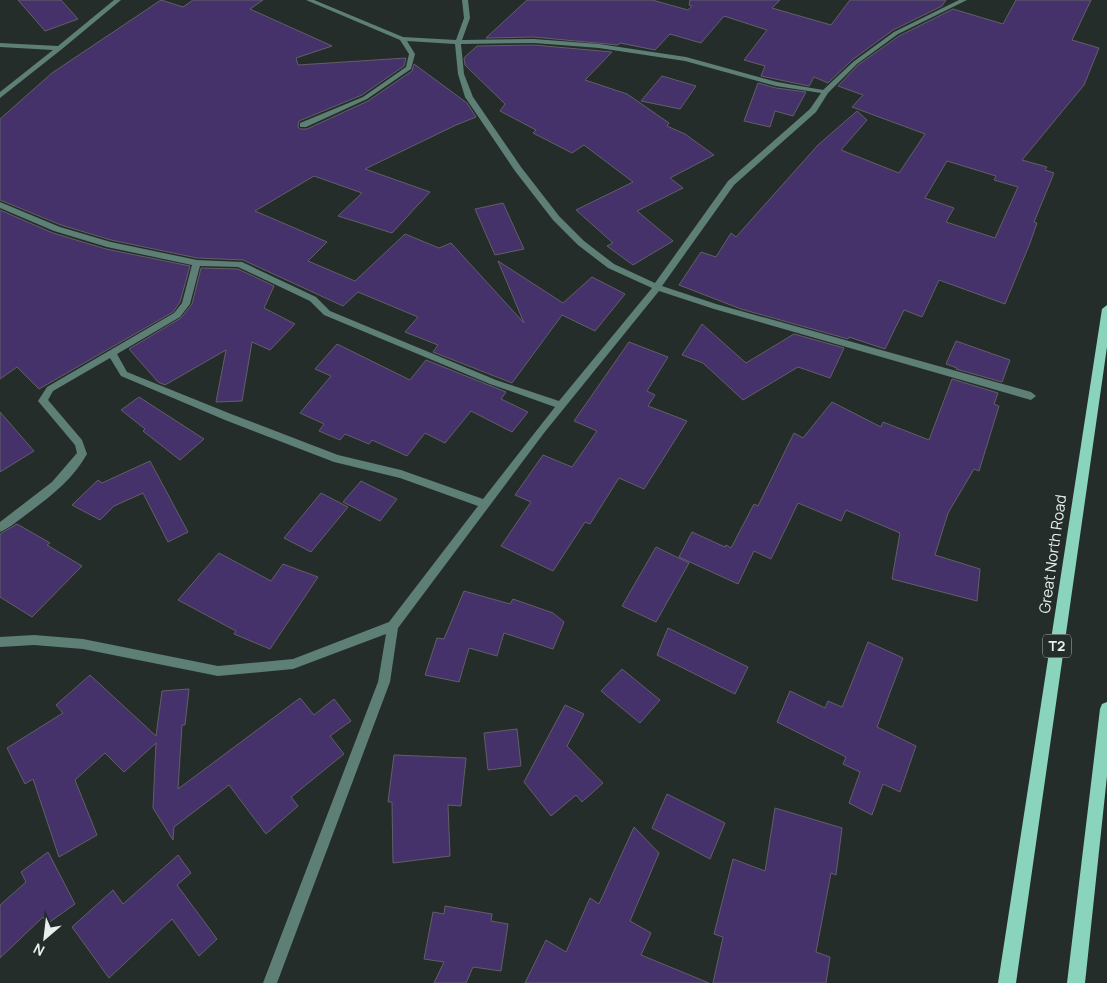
<svg xmlns="http://www.w3.org/2000/svg" width="1107" height="983" font-family="Manrope,sans-serif">
<style>
.building{fill:#45326a;stroke:#615f66;fill-rule:evenodd}
.lines{fill:none;stroke-linecap:round;stroke-linejoin:round}
.minor{fill:#5d7f75;fill-rule:evenodd}
.primary{fill:#8ad4be;fill-rule:evenodd}
.labels{text-anchor:middle;stroke-width:4;stroke-linejoin:round;paint-order:stroke}
.shield{fill:#252d2b;stroke:#afb5b4;stroke-width:1}
.shield-label{font-size:14px;font-weight:bold;fill:#eaefee}
.street-label{font-size:15px;fill:#eaefee;stroke:#252d2b}
</style>
<rect width="100%" height="100%" fill="#252d2b"/>
<path class="building" d="M18,0H61L78,19L45,31Z
M161,0L183,7L193,0H263L250,9L332,46L296,58L298,65L406,58L404,66L362,95L299,121L298,127L300,129H307L368,101L412,71L414,64L467,103L476,117L456,125L365,169L430,192L392,233L338,216L362,193L314,176L255,211L327,242L308,261L355,281L405,234L439,248L451,243L524,323L498,261L563,303L592,277L625,294L595,331L562,315L512,383L433,352L438,345L405,332L418,317L358,292L343,306L243,260L197,258L111,240L61,225L0,200V119L52,73Z
M527,0H652L688,10L692,6L689,5L690,0H780L772,8L831,25L850,0H946L942,6L893,30L852,60L828,83L814,77L809,86L761,76L765,66L744,60L767,30L724,16L701,43L670,34L655,50L620,43L618,45L534,37L486,38Z
M1016,0H1091L1072,40L1099,48L1084,85L1022,160L1047,167L1045,170L1054,173L1034,222L1037,223L1030,243L1005,304L939,280L922,317L904,310L885,349L849,337L848,339L741,309L679,285L701,252L716,257L731,233L736,237L818,145L857,111L867,120L841,150L899,173L925,134L852,107L863,95L838,86L858,65L899,36L953,9L1003,24ZM947,161L996,176L994,180L1018,187L995,238L946,222L954,208L925,198Z
M534,45L612,52L585,80L627,94L669,123L667,126L685,134L714,155L670,178L683,188L637,211L673,241L633,265L607,246L613,243L576,210L633,182L584,145L572,153L533,133L536,130L500,111L505,104L465,65L464,58L477,46Z
M662,76L696,86L680,109L641,101Z
M758,83L776,88L806,92L793,116L775,111L770,127L744,121Z
M503,203L524,249L495,255L475,209Z
M0,210L53,233L106,249L190,266L180,302L173,312L39,389L17,367L0,379Z
M201,268L238,269L274,286L264,308L295,324L270,350L252,342L242,401L216,402L226,350L165,385L158,382L129,349L181,318L192,304Z
M702,324L746,363L794,334L844,348L830,378L798,367L743,400L703,363L682,355Z
M956,341L1010,360L1002,382L956,369L957,368L946,364Z
M629,342L668,357L647,391L655,395L648,406L687,421L644,489L619,478L590,524L585,522L553,571L501,546L531,502L515,495L543,455L572,467L597,431L574,421Z
M337,344L410,380L426,360L506,392L501,399L528,412L512,432L471,411L445,443L425,433L407,456L372,440L369,444L345,434L340,440L319,431L324,424L300,413L331,376L315,369Z
M952,379L998,393L994,404L999,406L979,471L974,469L948,513L935,555L980,569L977,601L892,579L900,533L846,510L841,521L798,503L771,559L754,551L738,584L679,557L692,532L725,547L726,545L731,548L754,504L758,506L794,433L803,438L832,402L881,427L883,422L929,440Z
M139,397L204,439L180,460L143,431L145,429L121,410Z
M0,412L34,451L0,472Z
M150,461L188,532L168,542L143,493L114,506L100,520L72,505L98,480L102,483Z
M361,481L397,499L380,521L343,502Z
M321,493L348,507L311,552L284,538Z
M17,524L50,543L47,545L82,566L32,617L0,597V534Z
M656,547L689,563L656,622L622,606Z
M219,553L271,581L283,564L318,577L270,649L234,634L236,631L178,600Z
M464,591L510,604L513,599L553,613L564,622L553,649L504,633L497,656L469,648L459,682L425,675L437,638L444,639Z
M668,628L748,667L735,694L657,655Z
M868,642L903,658L877,727L916,746L900,792L883,784L872,815L849,803L860,772L843,764L846,757L777,722L790,691L825,708L828,701L842,707Z
M622,669L660,700L640,723L601,691Z
M90,675L156,736L162,691L189,689L185,725H182L178,789L300,698L314,715L334,699L351,721L330,736L344,754L291,797L298,806L266,834L229,785L174,827L173,840L153,808L156,743L124,772L105,753L75,780L97,835L59,857L33,779L25,784L7,748L63,713L56,705Z
M565,705L584,714L567,746L603,783L582,802L576,795L551,816L524,782Z
M517,729L521,766L488,770L484,733Z
M394,755L466,758L461,806L448,805L450,856L393,863L392,802H388Z
M667,794L725,823L710,859L652,828Z
M775,808L842,828L836,875L831,873L816,952L830,957L826,983H713L723,937L714,934L733,859L765,871Z
M634,827L659,853L630,921L651,933L641,955L709,983H525L546,940L566,952L590,898L599,904Z
M48,852L75,904L47,924L43,917L0,958V905L26,882L21,872Z
M178,855L191,873L177,885L217,939L199,956L172,919L109,978L72,927L113,890L123,904Z
M445,906L492,914L491,921L508,924L501,971L473,967L466,983H434L444,962L424,959L433,912L444,914Z"/>
<g class="lines">
<path class="minor" d="M114,0H121L62,49L0,98V92L53,50L0,47V43L58,46Z
M306,0H314L403,37L456,40L464,18L462,0H468L470,18L462,40L534,39L599,44L686,57L777,82L823,90L853,62L894,32L959,0H967L898,34L857,64L828,93L816,112L734,185L662,286L716,304L1031,392L1036,396L1031,400L714,309L659,291L544,433L398,628L390,682L277,983H263L378,682L386,634L293,669L218,676L83,649L34,645L0,647V637L34,635L83,639L218,666L293,659L389,622L478,506L400,478L334,462L225,420L121,376L110,358L53,391L48,400L82,440L87,454C72,481 47,499 23,517C16,522 8,529 0,532V522L52,482L77,453L75,445L38,401L47,387L174,313L182,303L192,265L107,247L54,231L0,208V202L60,227L111,242L197,260L242,262L316,297L330,311L496,380L559,401L652,288L608,268L578,245L553,220L515,171L465,97L458,74L455,44L407,41L415,54L411,69L367,99L306,127H300V123L363,97L406,67L409,54L400,40ZM534,43L599,48L685,61L776,86L821,93L810,109L728,181L655,283L614,264L584,241L559,216L521,167L473,97L464,74L461,44ZM200,266L238,267L310,301L324,315L490,384L555,407L483,499L401,470L338,455L231,414L127,372L117,354L180,317L190,304Z"/>
<path class="primary" d="M1107,305V347L1016,983H998L1102,309Z
M1107,702V776L1085,983H1067L1100,709L1102,704Z"/>
</g>
<g class="labels">
<rect class="shield" x="1043" y="634.5" width="28" height="23" rx="4"/>
<g class="shield-label">
<text x="1057" y="651">T2</text>
</g>
<g class="street-label">
<text transform="translate(1053 554) rotate(-82)" y="5">Great North Road</text>
</g>
</g>
<g transform="translate(45 938) rotate(208)" stroke="#252d2b" stroke-width="4" paint-order="stroke">
<path d="M0-4L9 19L0 12L-9 19Z" fill="#eaefee"/>
<text y="-8" font-size="14" font-weight="bold" text-anchor="middle" fill="#eaefee">N</text>
</g>
</svg>
